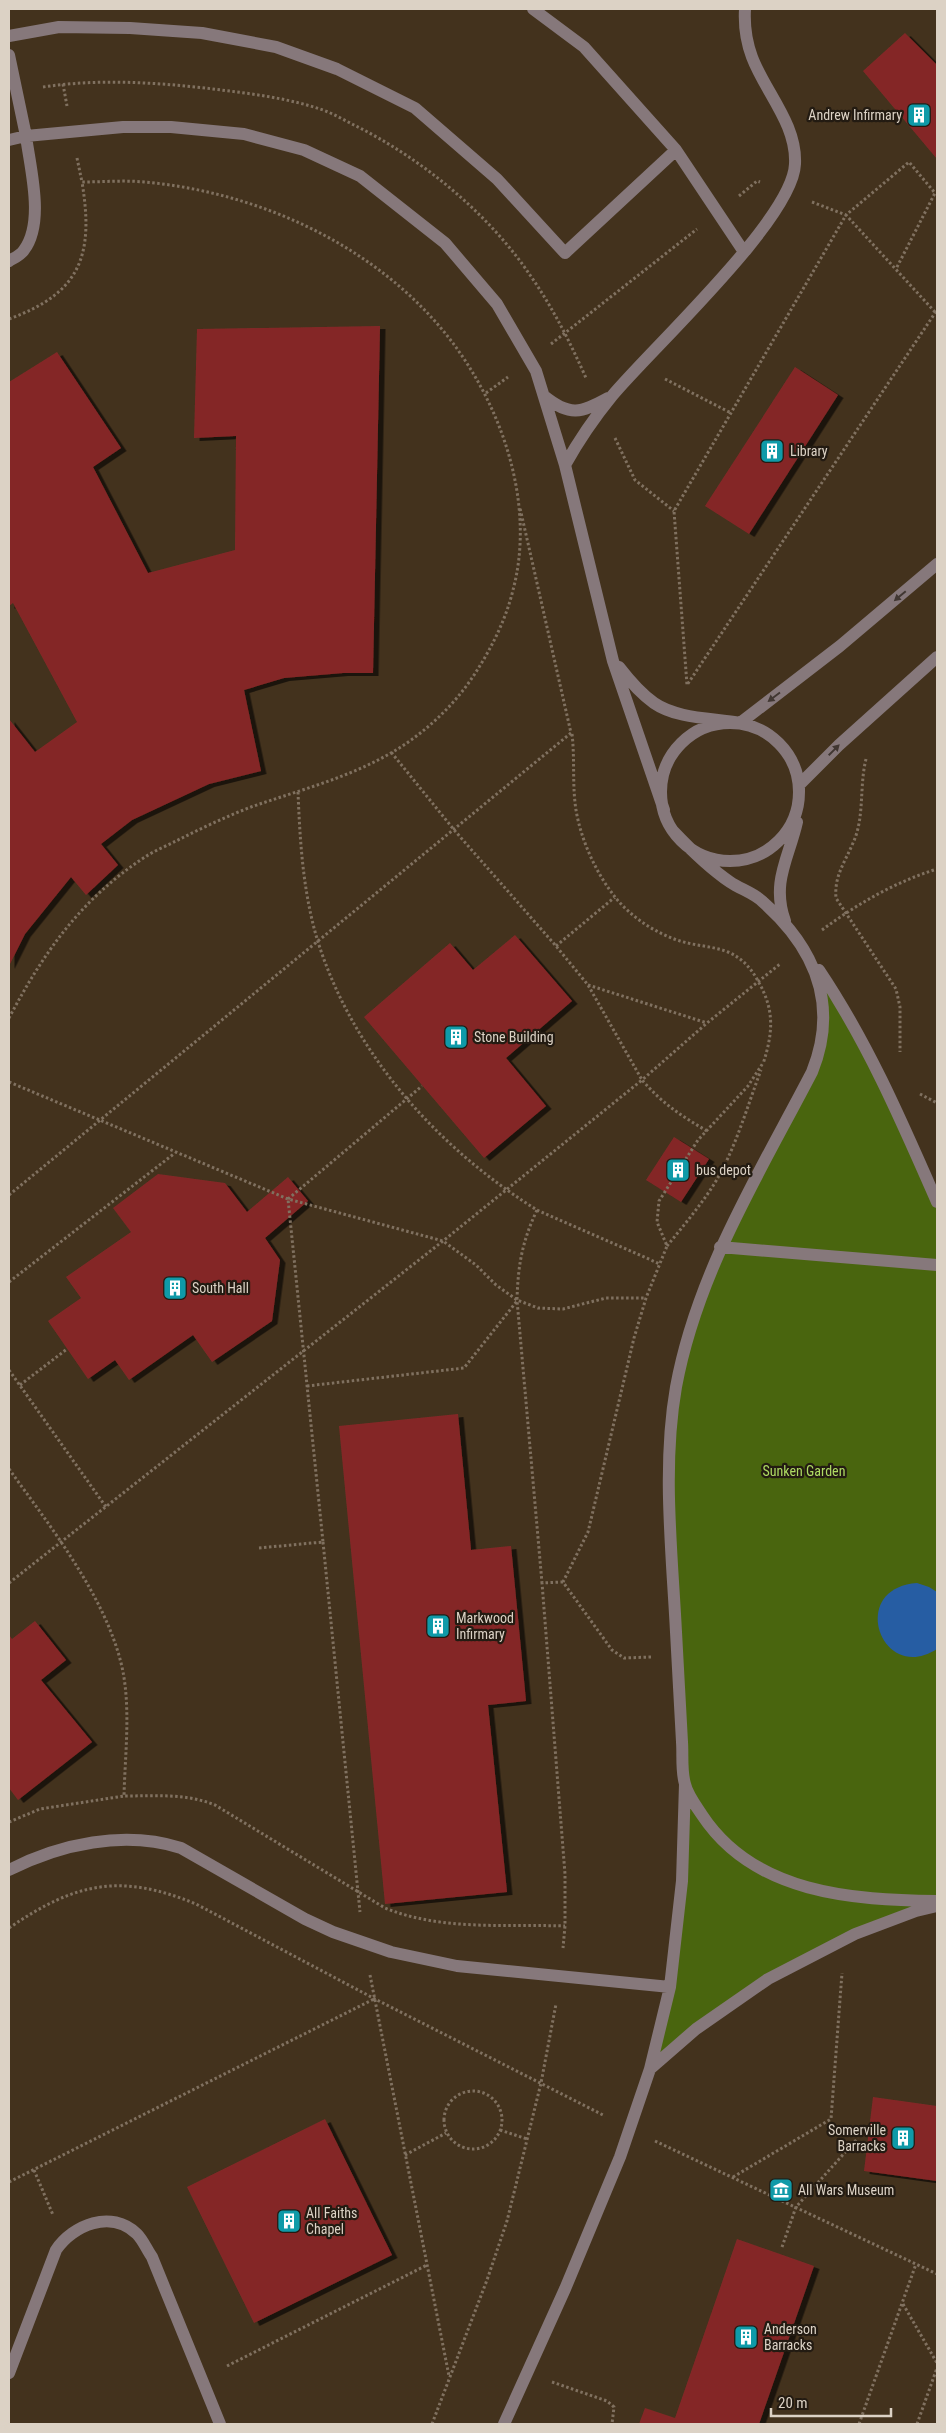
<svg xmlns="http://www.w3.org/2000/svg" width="946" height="2433" font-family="'Roboto Condensed',sans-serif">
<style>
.green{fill:#49650e}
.water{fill:#265da3}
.building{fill:#842827;filter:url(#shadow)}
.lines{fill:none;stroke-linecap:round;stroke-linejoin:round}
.path{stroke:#807160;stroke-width:3;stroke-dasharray:2.5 2.5;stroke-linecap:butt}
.minor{stroke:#86787b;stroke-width:12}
.oneway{fill:#413732}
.labels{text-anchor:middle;stroke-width:4.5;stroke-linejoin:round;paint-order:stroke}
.poi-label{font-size:14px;fill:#dcd2c5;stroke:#231b12;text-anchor:start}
.park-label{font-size:14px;fill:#aedb63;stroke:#231b12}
</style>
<defs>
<filter id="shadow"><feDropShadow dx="5.5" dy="3" stdDeviation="0" flood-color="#0009"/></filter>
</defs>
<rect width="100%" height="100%" fill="#43321d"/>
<path class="green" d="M825,979L937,1202V1906L916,1911L768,1979L650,2069L670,1987L685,1784L670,1521L673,1413L703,1287L812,1072Z"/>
<path class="water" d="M917,1583L929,1587L937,1592V1649C881,1685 847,1588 917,1583Z"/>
<path class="building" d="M905,33L937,65V159L863,71Z
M380,326L373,673H343L284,678L244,690L261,771L209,784L132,820L101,844L118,865L86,895L71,877L25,934L9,966V719L35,752L77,722L13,603L9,606V382L57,352L121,448L93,467L148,573L235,550L236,436L194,438L197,329Z
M795,367L838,395L749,534L705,506Z
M515,935L572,1001L506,1058L546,1106L484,1158L364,1017L450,943L473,970Z
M674,1137L709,1159L681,1202L646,1180Z
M158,1174L225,1183L247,1212L288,1177L308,1201L265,1238L280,1260L272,1321L212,1362L193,1335L129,1380L115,1360L88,1379L48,1321L81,1298L66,1277L131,1232L113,1208Z
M458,1414L471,1550L511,1546L526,1701L488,1705L507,1892L385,1904L339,1426Z
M35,1621L66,1660L41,1680L92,1742L18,1800L9,1788V1635L12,1639Z
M873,2097L937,2106V2181L864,2171Z
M325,2119L392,2255L254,2323L187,2187Z
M737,2239L814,2266L759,2424H639L645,2408L675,2418Z"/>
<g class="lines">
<path class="path" d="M63,84L67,106
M43,87C97,79 150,82 205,88C245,93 285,97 323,110C334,114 344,120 354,125C421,158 488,213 530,275C553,308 570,342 586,378
M77,158L82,182
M739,196L757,181L760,182
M812,202L846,215L909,162L935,193L896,269
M935,312L846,215L674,511L687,685L937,310
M9,319C81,293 94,255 82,182C103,182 124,180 144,182C259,192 377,246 449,338C502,406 536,504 513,590C506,619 492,647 476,672C453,708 419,739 380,759C340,780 294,792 251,807C225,817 200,829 176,841C166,846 154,851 145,857C81,899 44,952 9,1018
M551,344L697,229
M665,379L731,413
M486,393L508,377
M615,438L635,480L674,511
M572,734C575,759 572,785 576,810C581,840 596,873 615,897C631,917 655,933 680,941C696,946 713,946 728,952C742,958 751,968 758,981C775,1010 773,1033 763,1064
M866,759C859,787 865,817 853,843C845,862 834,876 836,898L896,989L900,1007V1052
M298,792C300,842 303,893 318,942C354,1055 438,1148 537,1210C522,1242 518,1265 517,1300L542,1583
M822,930C857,904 895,882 937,869
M556,946L615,897
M588,985L707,1023
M9,1082L288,1199L443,1241L476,1265L496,1285L517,1300L538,1308L563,1309L606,1298H646
M920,1094L937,1103
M707,1131C680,1115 663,1104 642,1080L707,1023L780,964
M9,1195L571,733L520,508
M288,1199L422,1086
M537,1210L660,1264
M667,1246C684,1225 702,1204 716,1181C736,1147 747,1107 761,1070
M9,1282L175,1153
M9,1370L106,1507
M20,1385L67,1349
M307,1386L464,1368L517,1301
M9,1469C50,1526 106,1597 122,1667C131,1708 125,1754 124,1796C156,1796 185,1793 215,1805L385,1908C441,1931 506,1924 565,1926
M323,1542L360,1912
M259,1548L323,1542L288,1199
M563,1582L542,1583L565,1874V1926L563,1948
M9,1583L443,1241L642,1080L588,985L556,946L455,831L391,752
M651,1657L624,1658L612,1650L563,1582L588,1532L634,1338L646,1298L667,1246L657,1222L659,1201L698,1140L748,1086L763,1063
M9,1822L40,1809L124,1796
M9,1928C76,1882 121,1873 196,1904L375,1999L605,2116
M370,1975L449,2376
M444 2120a29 29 0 1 1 58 0a29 29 0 1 1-58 0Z
M500,2130L527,2139
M655,2141L937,2274
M405,2155L446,2133
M34,2170L53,2215
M733,2177L831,2119L842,1973
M9,2182L374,1999
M782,2247L796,2207L858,2138
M903,2304L937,2363
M227,2366L427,2265
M552,2382L607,2401L614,2407L612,2424
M432,2424L487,2280L507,2221L541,2083L556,2004
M859,2424L916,2264
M917,2424L937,2368"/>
<path class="minor" d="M533,9L584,47L676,150
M9,36L59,27L130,28L202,33L276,47L337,69L415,108L497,179L565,253L676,150L744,252
M9,55L26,136L9,140
M9,261C14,258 21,255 24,250C45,222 30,168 26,136L123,127H171L244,134L304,150L360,176L445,243L497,304L536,371L565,465L613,661L664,810
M544,396C570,417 581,413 608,398
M565,465C579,440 594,418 612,396C651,349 793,219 795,164C797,124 765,92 752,57C746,41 744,26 745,9
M619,667C629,680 640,693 654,703C677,719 714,718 740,723L840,646L937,564
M661 792a69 69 0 1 1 138 0a69 69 0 1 1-138 0Z
M799,792V785L839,745L937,657
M673,831C691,850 708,867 730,882C740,889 754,893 763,902C815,948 839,1005 812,1072C759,1174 697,1273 676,1387C662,1467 672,1552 676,1632C678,1669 680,1705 682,1742C683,1755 681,1771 685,1784C687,1794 696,1806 702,1815C754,1894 853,1900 937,1901
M785,921C771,882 789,858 797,822
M819,970C868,1043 902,1122 937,1202
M720,1247L937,1265
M9,1870C60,1844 124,1830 181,1848L305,1919L333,1932L391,1952L457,1966L670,1987
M650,2069L670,1987L682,1881L685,1784
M9,2373L56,2250C73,2225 111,2209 137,2234C143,2240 147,2250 152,2257L220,2424
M504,2424L565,2289L620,2157L650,2069L696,2029L768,1979L855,1934L916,1911L937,1906"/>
</g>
<defs><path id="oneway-solid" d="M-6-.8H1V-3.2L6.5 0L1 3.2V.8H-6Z" transform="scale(1.25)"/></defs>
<g class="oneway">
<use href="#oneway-solid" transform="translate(900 596) rotate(140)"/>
<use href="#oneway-solid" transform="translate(774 697) rotate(143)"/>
<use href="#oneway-solid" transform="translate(834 750) rotate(-45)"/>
</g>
<defs>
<g id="building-square" transform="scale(1.25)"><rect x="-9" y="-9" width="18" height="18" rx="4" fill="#0f9aa8" stroke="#231b12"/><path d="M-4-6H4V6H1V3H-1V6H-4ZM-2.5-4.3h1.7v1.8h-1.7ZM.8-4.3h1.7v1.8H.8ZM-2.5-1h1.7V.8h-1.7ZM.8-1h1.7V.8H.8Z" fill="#fff"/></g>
<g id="museum-square" transform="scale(1.25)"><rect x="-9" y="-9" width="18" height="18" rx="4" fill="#0f9aa8" stroke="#231b12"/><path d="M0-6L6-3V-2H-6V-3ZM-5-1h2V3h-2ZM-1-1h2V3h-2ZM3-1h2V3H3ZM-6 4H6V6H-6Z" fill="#fff"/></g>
</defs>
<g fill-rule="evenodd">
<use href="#building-square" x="919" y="115"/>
<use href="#building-square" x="772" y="451"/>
<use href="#building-square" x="456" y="1037"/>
<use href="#building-square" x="678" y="1170"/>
<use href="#building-square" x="175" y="1288"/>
<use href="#building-square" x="438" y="1626"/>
<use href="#building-square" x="903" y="2138"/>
<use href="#museum-square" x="781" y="2190"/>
<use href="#building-square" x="289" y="2221"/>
<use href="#building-square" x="746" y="2337"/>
</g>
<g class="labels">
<g class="poi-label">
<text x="902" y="120" text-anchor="end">Andrew Infirmary</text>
<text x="790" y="456">Library</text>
<text x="474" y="1042">Stone Building</text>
<text x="696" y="1175">bus depot</text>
<text x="192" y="1293">South Hall</text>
<text x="456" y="1623">Markwood<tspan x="456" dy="16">Infirmary</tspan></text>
<text x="886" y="2135" text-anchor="end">Somerville<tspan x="886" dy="16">Barracks</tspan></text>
<text x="798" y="2195">All Wars Museum</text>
<text x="306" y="2218">All Faiths<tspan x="306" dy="16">Chapel</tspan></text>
<text x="764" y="2334">Anderson<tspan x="764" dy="16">Barracks</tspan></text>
</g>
<g class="park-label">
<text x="804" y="1476">Sunken Garden</text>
</g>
</g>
<rect width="946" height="2433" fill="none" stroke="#dcd2c5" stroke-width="20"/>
<path d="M771 2408v8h120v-8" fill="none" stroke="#dcd2c5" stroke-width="2.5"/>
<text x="778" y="2408" font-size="15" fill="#dcd2c5" stroke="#231b12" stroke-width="4" paint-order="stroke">20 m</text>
</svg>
